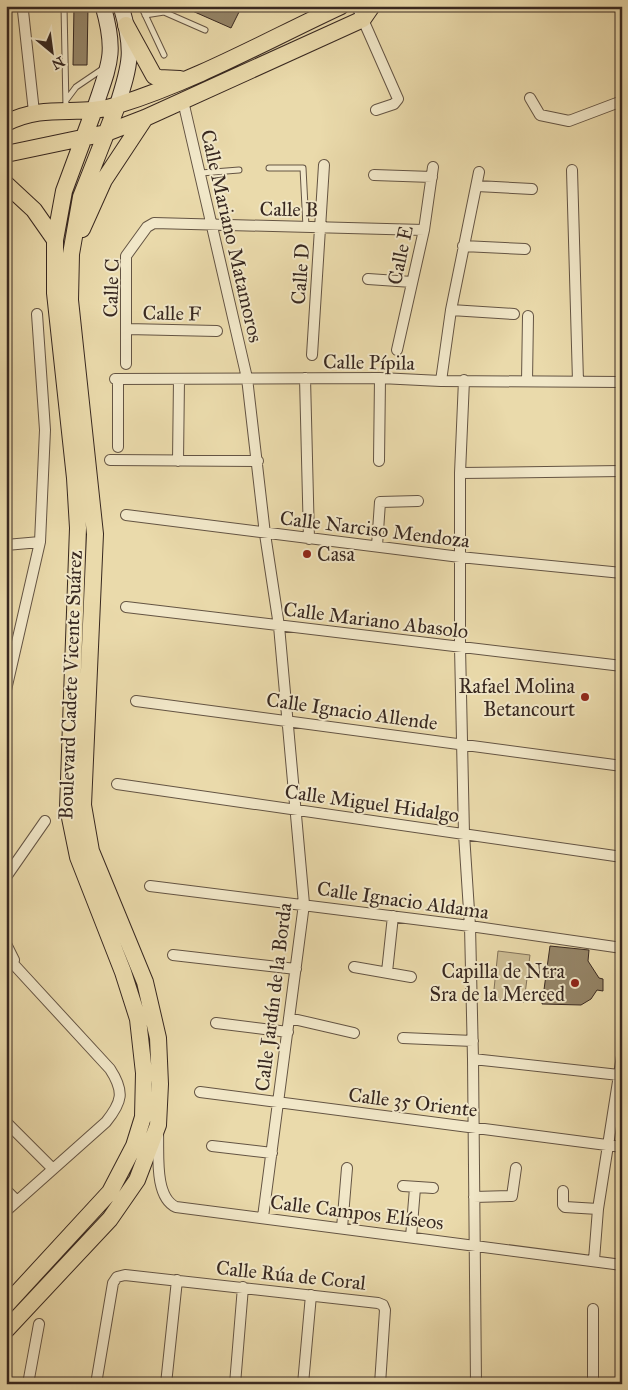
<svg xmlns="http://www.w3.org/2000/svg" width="628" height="1390" font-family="'IM FELL Great Primer',serif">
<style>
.green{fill:#ccbc93;stroke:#82725a}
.building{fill:#958568;stroke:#382820}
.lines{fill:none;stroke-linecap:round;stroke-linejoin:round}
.service-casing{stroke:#645443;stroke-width:7}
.minor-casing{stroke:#645443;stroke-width:12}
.secondary-casing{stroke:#382820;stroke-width:17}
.primary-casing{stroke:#382820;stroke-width:18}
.service{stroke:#f1e7c8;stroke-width:5}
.minor{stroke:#f1e7c8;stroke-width:10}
.secondary{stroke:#f1e7c8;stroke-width:15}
.primary{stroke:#eadaab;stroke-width:16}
.poi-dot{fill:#8f2418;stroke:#f1e7c8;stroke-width:2}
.labels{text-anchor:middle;stroke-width:4;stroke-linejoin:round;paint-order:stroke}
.street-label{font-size:20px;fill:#382820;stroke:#f1e7c8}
.poi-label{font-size:20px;fill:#382820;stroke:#f1e7c8;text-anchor:end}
</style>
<rect width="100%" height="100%" fill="#eadaab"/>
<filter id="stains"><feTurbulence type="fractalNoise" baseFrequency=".004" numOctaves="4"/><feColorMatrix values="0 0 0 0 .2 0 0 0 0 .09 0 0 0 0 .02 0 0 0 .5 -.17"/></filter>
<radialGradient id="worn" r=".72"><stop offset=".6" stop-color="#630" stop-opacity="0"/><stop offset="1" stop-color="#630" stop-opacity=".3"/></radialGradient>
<path class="green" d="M498,951L530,955L524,1002L493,999Z"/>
<path class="building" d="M74,6H88L87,65H73Z
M181,6H242L231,28Z
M550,946L589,950L588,961L599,978L603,979V991L597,990L591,999L581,1005L542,1004Z"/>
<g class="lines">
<g class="service-casing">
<path id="service" d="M64,6L66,108
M141,6L164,55
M145,15L164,12L205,30
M67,99L76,87L104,68
M269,168H303L306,227
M201,173L239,170"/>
</g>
<g class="minor-casing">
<path id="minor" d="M357,6L398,99L394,104L376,110
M23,11L34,112
M530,98L540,115L569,121L622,101
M183,101L247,378L265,534L279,626L304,904L263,1217
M572,170L578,381
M374,175L432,177
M477,186L532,189
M463,246L525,249
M368,279L412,282
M451,310L514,314
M127,329L217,331
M397,350L424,230L433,167
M312,355L324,165
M126,364V256L147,227L154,223L424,230
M305,378L309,539
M115,379L380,378L441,381L622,382
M464,380L460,473V647L464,834L470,926L473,1059L476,1384
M441,381L451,310L479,172
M527,381L528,316
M118,447V379
M110,460L258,461
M178,461L179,379
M379,461L380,378
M460,473L622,471
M126,515L460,557L622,573
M6,545L40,542
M377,546L380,502L418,501
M126,607L622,666
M6,690L40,542L45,430L37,314
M136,701L622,766
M117,784L622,857
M6,877L45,821
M150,886L470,926L622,948
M6,944L14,960
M173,955L296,969
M6,956L110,1069C125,1092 122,1102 106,1122L6,1211
M354,967L411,977
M387,972L393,916
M289,1018L354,1033
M216,1023L288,1032
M403,1038L473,1041
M473,1059L619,1075
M200,1092L622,1147
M6,1122L53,1169
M158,1132C159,1153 154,1197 176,1207L622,1265
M212,1146L272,1153
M403,1186L433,1188
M6,1190L17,1201
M563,1191V1205L565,1207L598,1209
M474,1197L512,1196L516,1168
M342,1228L347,1168
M411,1237L415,1188
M594,1260L598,1209L622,1056
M28,1384L39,1324
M96,1384L113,1283L117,1277L125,1275L378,1303L383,1305L385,1310L380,1384
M166,1384L177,1280
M235,1384L243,1287
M303,1384L311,1295
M593,1384V1309"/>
</g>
<g class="secondary-casing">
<path id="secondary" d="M117,106C131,63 134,50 121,6
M94,110C109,65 117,54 103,6"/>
</g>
<g class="primary-casing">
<path id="primary" d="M126,25L154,76L159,78L180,79
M6,123C47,102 79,118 118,105C195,81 268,40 341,6
M6,154L106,133L145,118L363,19L372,6
M6,184L34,210L55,240
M82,229L104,180L145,118
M6,1305L110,1192L134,1146L143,1117L144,1073L138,1019L123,972L78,857L68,808L78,528L75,478L55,293V240L64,191L94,110
M6,1330L110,1219L137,1180L158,1125L160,1084L158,1038L145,982L91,851L83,805L95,534L70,300L71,254L81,197L117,106"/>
</g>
<use href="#service" class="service"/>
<use href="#minor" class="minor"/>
<use href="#secondary" class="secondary"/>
<use href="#primary" class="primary"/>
</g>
<g class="poi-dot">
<circle cx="307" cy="554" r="5"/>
<circle cx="585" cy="697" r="5"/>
<circle cx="575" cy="983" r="5"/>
</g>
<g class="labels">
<g class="street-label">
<text transform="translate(289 209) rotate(1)" y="7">Calle B</text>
<text transform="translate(232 236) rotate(77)" y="7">Calle Mariano Matamoros</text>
<text transform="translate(400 255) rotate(-78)" y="7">Calle E</text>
<text transform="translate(300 274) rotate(-86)" y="7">Calle D</text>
<text transform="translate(111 288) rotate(-88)" y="7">Calle C</text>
<text transform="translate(172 313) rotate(1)" y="7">Calle F</text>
<text transform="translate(369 362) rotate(1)" y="7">Calle Pípila</text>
<text transform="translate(375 529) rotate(7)" y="7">Calle Narciso Mendoza</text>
<text transform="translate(376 620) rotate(7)" y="7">Calle Mariano Abasolo</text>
<text transform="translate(70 685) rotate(-88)" y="7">Boulevard Cadete Vicente Suárez</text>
<text transform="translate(352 711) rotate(8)" y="7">Calle Ignacio Allende</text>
<text transform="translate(372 803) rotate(8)" y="7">Calle Miguel Hidalgo</text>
<text transform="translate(403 900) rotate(8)" y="7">Calle Ignacio Aldama</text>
<text transform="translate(273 997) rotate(-83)" y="7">Calle Jardín de la Borda</text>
<text transform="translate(413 1102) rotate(7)" y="7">Calle 35 Oriente</text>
<text transform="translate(357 1212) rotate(7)" y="7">Calle Campos Elíseos</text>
<text transform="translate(291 1275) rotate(6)" y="7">Calle Rúa de Coral</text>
</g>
<g class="poi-label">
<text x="317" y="561" text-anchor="start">Casa</text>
<text x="575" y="693">Rafael Molina<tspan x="575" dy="23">Betancourt</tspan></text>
<text x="565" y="978">Capilla de Ntra<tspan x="565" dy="23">Sra de la Merced</tspan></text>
</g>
</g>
<rect width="628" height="1390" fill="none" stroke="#eadaab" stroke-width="25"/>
<rect x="8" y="8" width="613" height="1375" fill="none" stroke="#382820" stroke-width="2.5"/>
<rect x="12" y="12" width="603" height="1365" fill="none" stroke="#382820"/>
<g transform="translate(52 52) rotate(151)" stroke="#f1e7c8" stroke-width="4" paint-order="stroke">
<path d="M0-4L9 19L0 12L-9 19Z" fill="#382820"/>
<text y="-8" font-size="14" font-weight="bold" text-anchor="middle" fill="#382820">N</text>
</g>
<rect width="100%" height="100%" filter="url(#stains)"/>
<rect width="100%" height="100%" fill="url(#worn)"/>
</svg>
